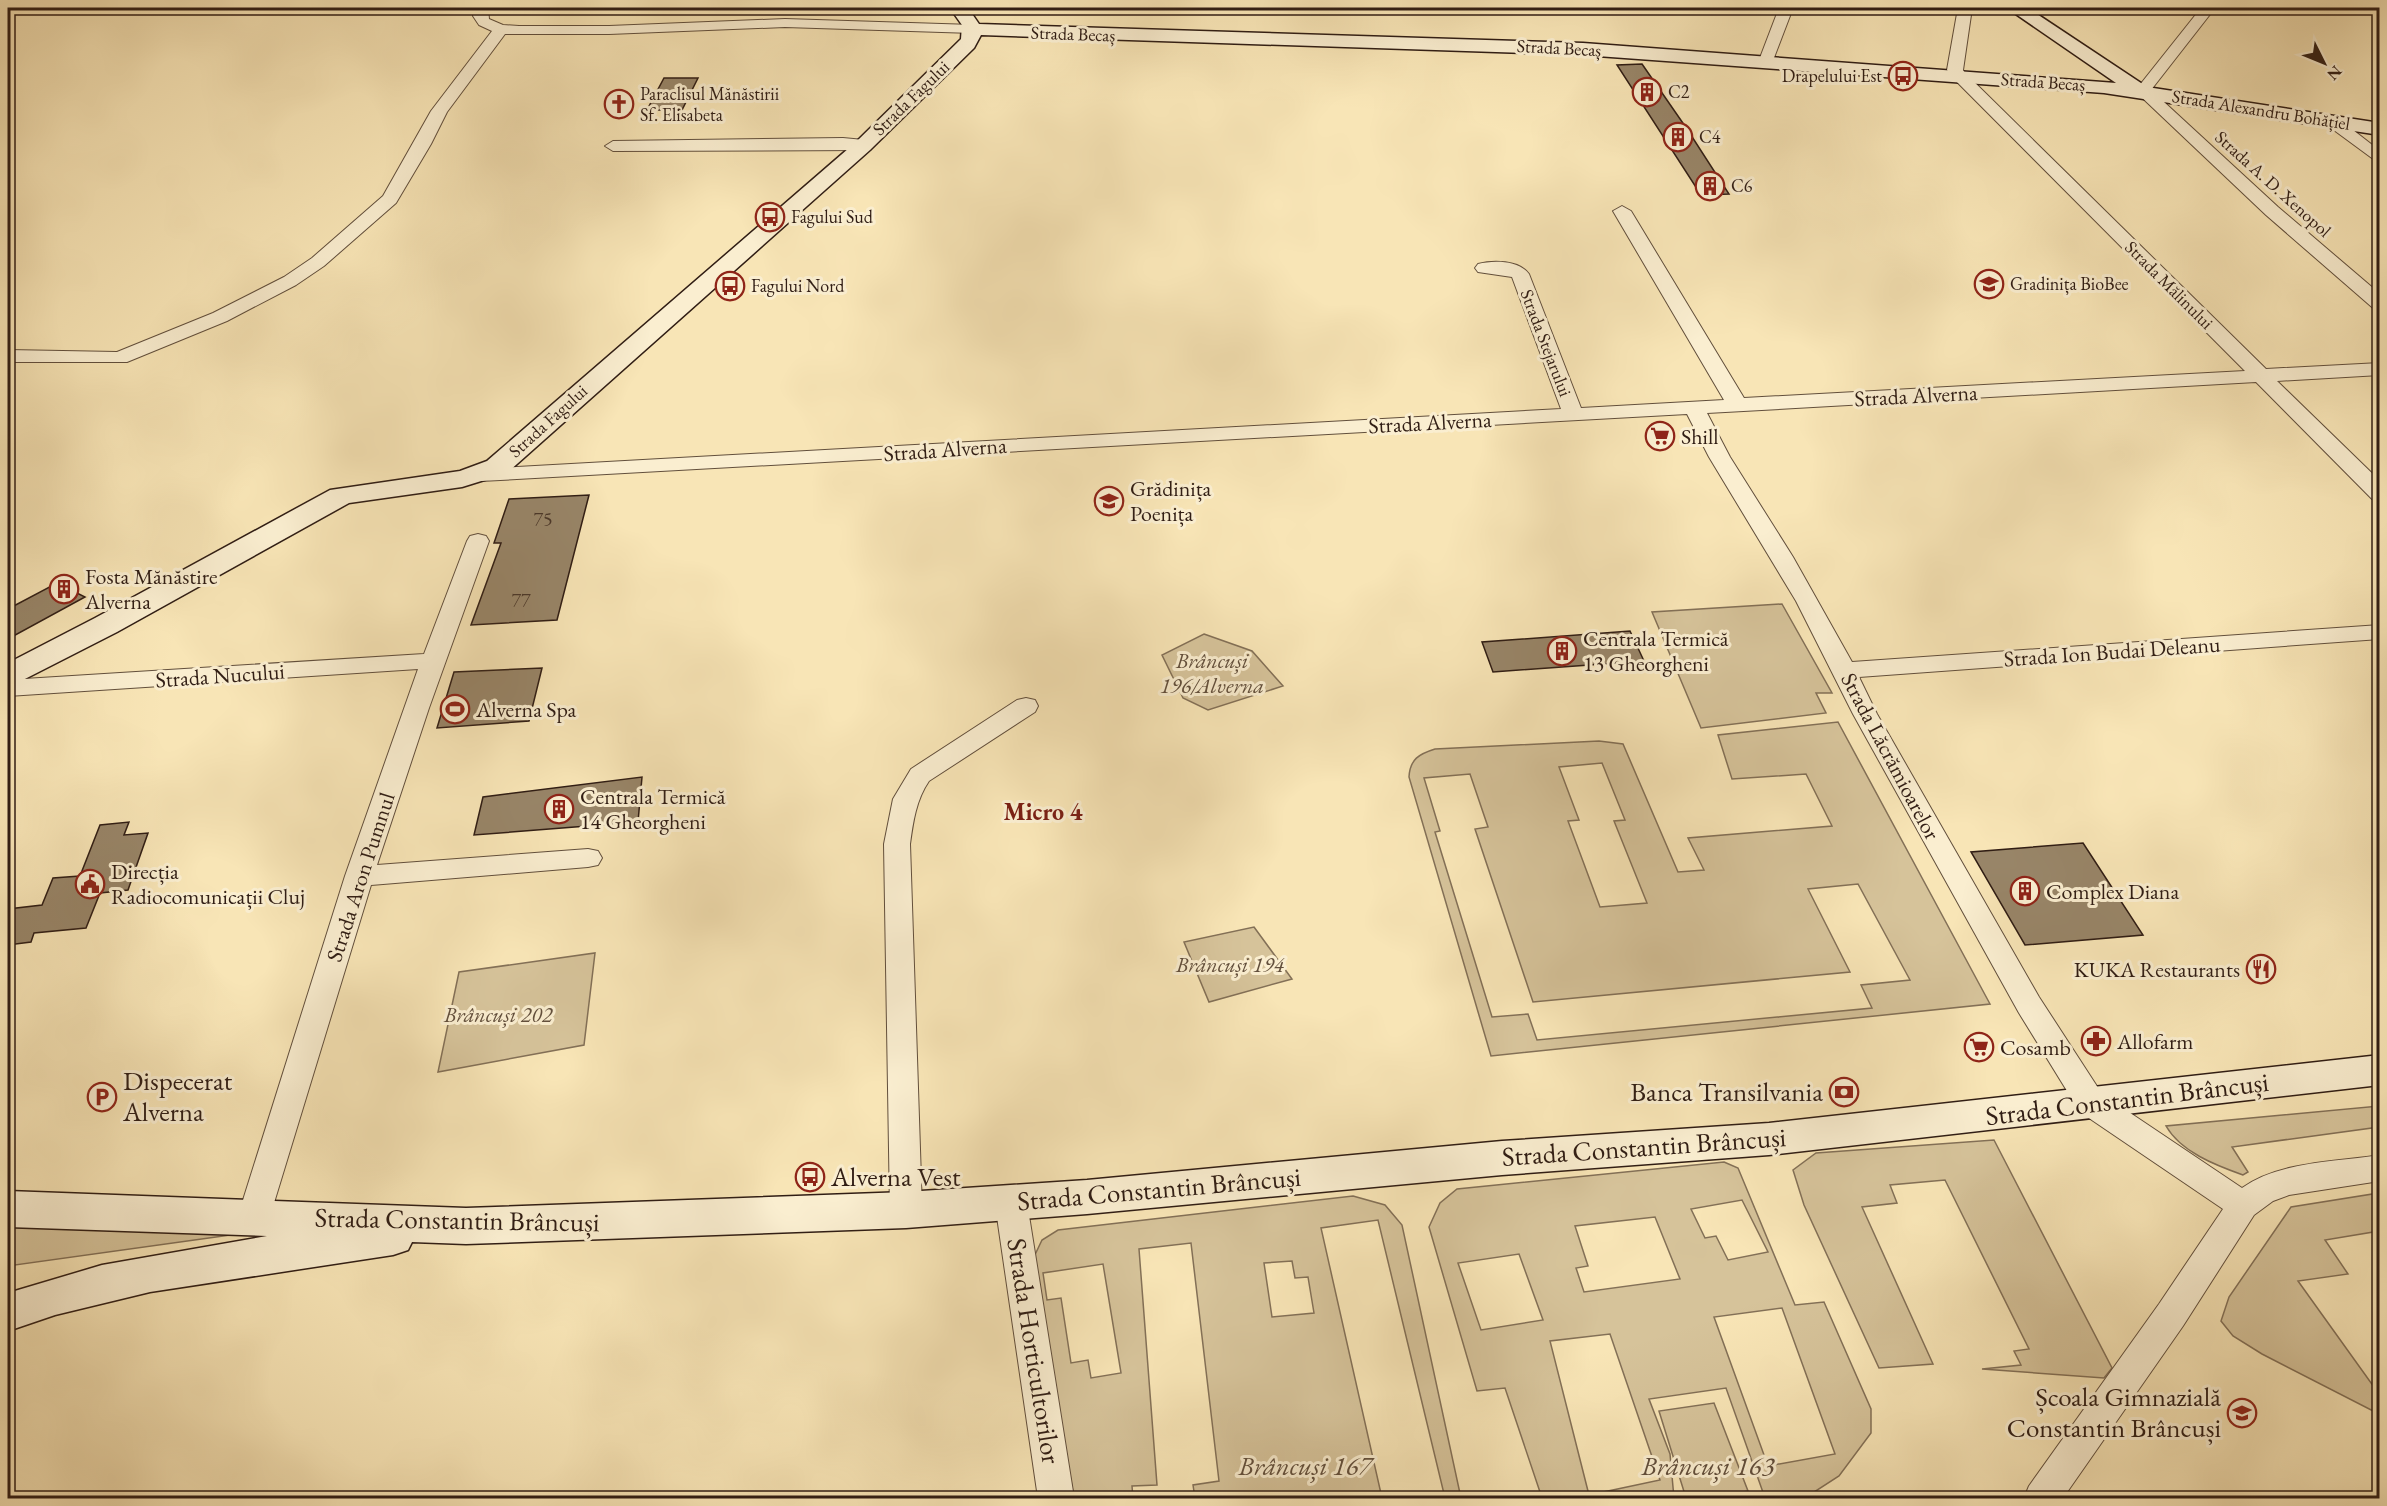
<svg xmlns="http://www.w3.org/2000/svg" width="2387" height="1506" font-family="'EB Garamond',serif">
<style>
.green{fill:#d6c39a;stroke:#837057;stroke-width:1.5;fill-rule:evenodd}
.building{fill:#988568;stroke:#301d14;stroke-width:1.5}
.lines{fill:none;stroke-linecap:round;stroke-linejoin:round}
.street-casing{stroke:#624f3c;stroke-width:2}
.secondary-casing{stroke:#301d14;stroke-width:3}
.street{fill:#faeed0;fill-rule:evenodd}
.secondary{fill:#faeed0;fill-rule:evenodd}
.labels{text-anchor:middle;stroke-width:6;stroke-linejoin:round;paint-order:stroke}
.far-street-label{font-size:18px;fill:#301d14;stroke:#faeed0}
.far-poi-label{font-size:18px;fill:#301d14;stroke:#faeed0;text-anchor:start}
.number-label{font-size:20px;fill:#4a3729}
.street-label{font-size:22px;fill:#301d14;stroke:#faeed0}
.poi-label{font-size:22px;fill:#301d14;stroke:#faeed0;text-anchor:start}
.park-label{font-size:22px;font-style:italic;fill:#624f3c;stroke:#faeed0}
.neighbourhood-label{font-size:24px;font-weight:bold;fill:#7a1f14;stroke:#faeed0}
.near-poi-label{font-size:27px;fill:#301d14;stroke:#faeed0;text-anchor:start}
.near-street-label{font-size:27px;fill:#301d14;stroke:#faeed0}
.near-park-label{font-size:27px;font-style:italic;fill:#624f3c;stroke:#faeed0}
</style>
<rect width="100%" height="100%" fill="#f8e5b6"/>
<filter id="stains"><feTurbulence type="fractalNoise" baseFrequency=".00333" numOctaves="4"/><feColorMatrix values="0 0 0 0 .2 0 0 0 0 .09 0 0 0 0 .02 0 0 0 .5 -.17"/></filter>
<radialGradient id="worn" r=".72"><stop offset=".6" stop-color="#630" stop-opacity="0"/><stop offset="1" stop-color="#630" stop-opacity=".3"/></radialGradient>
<path class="green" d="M1782,604L1832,693H1816L1826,713L1701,728L1652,612Z
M1204,634L1252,651L1283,686L1208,710L1183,698L1162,655Z
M1838,722L1990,1004L1491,1056L1409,777C1410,759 1419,754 1435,749L1599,741L1623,744L1678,872L1704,870L1688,838L1832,826L1806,774L1732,779L1718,735ZM1602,763L1625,820L1614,821L1647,903L1600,907L1568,821L1579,820L1559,767ZM1470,774L1488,827L1475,829L1533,1002L1850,972L1808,889L1858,884L1910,980L1861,985L1872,1008L1537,1040L1528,1014L1492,1017L1435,832L1440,831L1424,778Z
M1254,927L1292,979L1209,1002L1184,942Z
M595,953L584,1045L438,1072L459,972Z
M2379,1106V1127L2232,1147L2248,1172L2243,1175C2215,1165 2181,1152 2166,1126Z
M1994,1140L2112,1368L2104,1378L1982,1369L2021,1365L2014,1351L2029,1349L1945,1180L1890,1185L1897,1203L1862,1207L1933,1364L1879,1368L1804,1205L1793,1170L1816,1153Z
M1724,1162L1738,1168L1795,1305L1824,1302L1871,1409V1433L1839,1476L1805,1498H1765L1726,1388L1649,1399L1670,1454L1674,1498H1542L1505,1388L1477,1391L1429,1227L1440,1203L1457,1189ZM1742,1200L1768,1252L1728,1260L1716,1236L1705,1238L1691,1209ZM1655,1217L1680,1279L1584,1292L1576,1268L1588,1266L1575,1226ZM1519,1254L1543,1320L1481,1330L1458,1263ZM1782,1308L1835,1454L1768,1466L1714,1317ZM1610,1334L1660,1480L1589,1495L1550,1341Z
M2379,1193V1231L2325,1240L2348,1274L2298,1281L2379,1394V1414L2262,1354L2233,1336L2221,1321L2229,1297L2291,1207Z
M1353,1196L1385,1205L1402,1225L1461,1498H1445L1378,1220L1321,1228L1382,1498H1195L1193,1485L1219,1481L1191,1243L1139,1249L1157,1485L1132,1486L1133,1498H1074L1032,1261L1042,1240L1058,1230ZM1292,1261L1295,1278L1308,1277L1314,1313L1272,1317L1264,1263ZM1103,1264L1121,1373L1091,1378L1088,1360L1071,1363L1061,1298L1047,1300L1043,1273Z
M8,1227L252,1232L8,1266Z
M1714,1403L1748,1491L1714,1498H1686L1659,1411Z"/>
<path class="building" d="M1642,64L1687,129L1729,194L1701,195L1617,65Z
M664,78H698L682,110H647Z
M589,495L557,620L471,625L501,543H494L509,499Z
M57,583L85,597L8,639V609Z
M1630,631L1644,661L1493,672L1482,642Z
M542,668L529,721L437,728L454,672Z
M642,777L638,822L474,835L483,797Z
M129,822L124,835L148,833L128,890L100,893L86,928L34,933L31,942L8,945V909L42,905L53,878L80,876L100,825Z
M2083,843L2143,935L2025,945L1971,852Z"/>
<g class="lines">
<g class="street-casing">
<path id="street" d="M474,8H488L489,19L503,25L519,26H609L785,19L973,25L980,29L973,33L785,27L609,34H505L447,112L431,144L396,203L324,266L296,285L227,321L127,362H8V350L117,352L213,313L284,277L312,258L383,196L431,111L492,31L479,25L473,16Z
M1779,8H1793L1772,63L1765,67L1760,66L1758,63Z
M1958,8H1972L1963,70L1965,73L2266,369L2380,363V375L2277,381L2380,481V500L2372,499L2256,382L1707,413L1730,457L1793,557L1852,662L2380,625V639L1859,677L1877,714L2039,997L2102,1094L2242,1188C2279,1161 2337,1162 2380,1155V1181L2289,1195L2273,1201L2254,1215L2183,1326L2063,1498H2024L2029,1486L2159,1304L2223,1209L2080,1112L2019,1013L1853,714L1796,601L1709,457L1687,414L481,481L473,480L470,475L473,470L481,469L1561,409L1512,277L1478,272L1475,268L1478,264C1493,260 1519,260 1529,274L1581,408L1724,400L1613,211L1622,206L1631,211L1744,398L2245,371L1954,79L1947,70Z
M2201,8H2215L2151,90L2278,207L2380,294V309L2373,308L2266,215L2135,91Z
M2333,117L2339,119L2380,151V164L2327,125L2325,122L2327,119Z
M843,138L864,140L872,145L864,150L613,151L605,146L613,141Z
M478,534L486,536L489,541L429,708L377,865L588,849L598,851L602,858L598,865L588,867L371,885L270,1216L266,1226L254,1230L242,1226L238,1216L345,876L418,669L8,696V680L424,654L467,541L470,536Z
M1026,698L1035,700L1038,706L1035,712L929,781C916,800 913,822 910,844L922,1210L917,1220L906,1224L895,1220L890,1210L884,844L893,799L911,769L1017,700Z
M1011,1190L1022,1193L1027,1203L1074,1498H1038L995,1203L1000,1193Z"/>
</g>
<g class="secondary-casing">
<path id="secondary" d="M950,8H968L979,24L1583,43L2116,83L2007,8H2028L2147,87L2380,123V135L2104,93L1583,55L981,35L974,48L870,150L507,473L462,487L349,503L117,632L19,682L8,685V663L95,618L330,490L460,471L487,461L856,142L961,39L962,25Z
M2380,1055V1085L1769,1155L1502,1175L1087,1214L906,1228L466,1244L412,1242L408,1250L393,1255L150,1292L55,1315L8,1331V1293L102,1265L267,1236L8,1227V1191L466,1208L906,1192L1087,1180L1502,1141L1769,1123Z"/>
</g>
<use href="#street" class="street"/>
<use href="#secondary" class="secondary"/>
</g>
<defs>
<g id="bus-ring" transform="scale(1.5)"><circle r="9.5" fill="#faeed0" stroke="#8f2418" stroke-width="1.5"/><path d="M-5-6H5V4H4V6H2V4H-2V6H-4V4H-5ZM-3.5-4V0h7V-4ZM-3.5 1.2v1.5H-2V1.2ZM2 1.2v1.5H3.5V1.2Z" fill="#8f2418"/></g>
<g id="building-ring" transform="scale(1.5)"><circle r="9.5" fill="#faeed0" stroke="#8f2418" stroke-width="1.5"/><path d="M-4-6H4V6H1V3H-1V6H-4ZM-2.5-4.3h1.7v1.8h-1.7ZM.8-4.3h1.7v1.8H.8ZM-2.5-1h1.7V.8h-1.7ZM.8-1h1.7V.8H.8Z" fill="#8f2418"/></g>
<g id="church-ring" transform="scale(1.5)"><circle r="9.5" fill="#faeed0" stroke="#8f2418" stroke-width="1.5"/><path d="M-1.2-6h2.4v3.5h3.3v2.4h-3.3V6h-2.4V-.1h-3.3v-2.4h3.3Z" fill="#8f2418"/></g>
<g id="school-ring" transform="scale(1.5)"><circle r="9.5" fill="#faeed0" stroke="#8f2418" stroke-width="1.5"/><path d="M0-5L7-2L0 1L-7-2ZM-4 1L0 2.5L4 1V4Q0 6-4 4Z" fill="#8f2418"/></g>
<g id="supermarket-ring" transform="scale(1.5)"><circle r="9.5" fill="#faeed0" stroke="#8f2418" stroke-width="1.5"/><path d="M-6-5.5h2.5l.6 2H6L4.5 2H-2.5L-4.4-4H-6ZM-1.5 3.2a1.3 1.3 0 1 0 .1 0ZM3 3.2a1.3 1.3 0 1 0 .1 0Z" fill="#8f2418"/></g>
<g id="stadium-ring" transform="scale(1.5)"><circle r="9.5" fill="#faeed0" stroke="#8f2418" stroke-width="1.5"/><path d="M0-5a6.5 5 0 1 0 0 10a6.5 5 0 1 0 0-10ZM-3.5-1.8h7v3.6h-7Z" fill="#8f2418"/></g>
<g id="civic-ring" transform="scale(1.5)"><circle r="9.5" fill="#faeed0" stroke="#8f2418" stroke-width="1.5"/><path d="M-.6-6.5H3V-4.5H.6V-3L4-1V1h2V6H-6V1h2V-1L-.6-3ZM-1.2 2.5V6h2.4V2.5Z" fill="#8f2418"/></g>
<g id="restaurant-ring" transform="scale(1.5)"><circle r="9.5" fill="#faeed0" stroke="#8f2418" stroke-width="1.5"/><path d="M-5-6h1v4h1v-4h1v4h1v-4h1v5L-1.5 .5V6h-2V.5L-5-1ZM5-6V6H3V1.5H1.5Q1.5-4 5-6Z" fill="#8f2418"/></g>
<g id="pharmacy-ring" transform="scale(1.5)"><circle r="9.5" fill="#faeed0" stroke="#8f2418" stroke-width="1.5"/><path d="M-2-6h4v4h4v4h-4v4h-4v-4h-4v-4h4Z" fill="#8f2418"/></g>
<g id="bank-ring" transform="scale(1.5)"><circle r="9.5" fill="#faeed0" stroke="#8f2418" stroke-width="1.5"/><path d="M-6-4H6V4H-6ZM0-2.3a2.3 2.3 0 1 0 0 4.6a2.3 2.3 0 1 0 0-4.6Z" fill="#8f2418"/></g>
<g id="parking-ring" transform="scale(1.5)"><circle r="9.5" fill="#faeed0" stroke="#8f2418" stroke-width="1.5"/><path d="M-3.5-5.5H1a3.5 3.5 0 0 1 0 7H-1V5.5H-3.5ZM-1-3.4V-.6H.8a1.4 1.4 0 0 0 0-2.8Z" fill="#8f2418"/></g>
</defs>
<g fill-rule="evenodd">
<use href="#bus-ring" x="1903" y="76"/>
<use href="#building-ring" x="1647" y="92"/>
<use href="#church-ring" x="619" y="104"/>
<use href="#building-ring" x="1678" y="137"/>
<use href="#building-ring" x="1710" y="186"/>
<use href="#bus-ring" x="770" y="217"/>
<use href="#school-ring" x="1989" y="284"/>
<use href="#bus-ring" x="730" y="286"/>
<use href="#supermarket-ring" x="1660" y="436"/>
<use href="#school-ring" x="1109" y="501"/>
<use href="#building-ring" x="64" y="589"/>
<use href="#building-ring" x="1562" y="651"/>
<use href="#stadium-ring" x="455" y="709"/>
<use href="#building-ring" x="559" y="809"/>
<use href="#civic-ring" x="90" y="884"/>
<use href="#building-ring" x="2025" y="891"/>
<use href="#restaurant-ring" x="2261" y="969"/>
<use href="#pharmacy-ring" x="2096" y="1041"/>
<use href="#supermarket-ring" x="1979" y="1047"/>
<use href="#bank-ring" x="1844" y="1092"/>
<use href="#parking-ring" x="102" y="1097"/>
<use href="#bus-ring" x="810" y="1177"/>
<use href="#school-ring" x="2242" y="1413"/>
</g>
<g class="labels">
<g class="far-street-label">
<text transform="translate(1073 34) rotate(2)" y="6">Strada Becaș</text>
<text transform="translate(1559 48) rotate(3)" y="6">Strada Becaș</text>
<text transform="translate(2043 82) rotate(4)" y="6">Strada Becaș</text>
<text transform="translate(911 98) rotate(-44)" y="6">Strada Fagului</text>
<text transform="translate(2261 110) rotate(9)" y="6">Strada Alexandru Bohățiel</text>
<text transform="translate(2273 184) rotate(42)" y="6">Strada A. D. Xenopol</text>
<text transform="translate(2169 285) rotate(45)" y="6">Strada Mălinului</text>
<text transform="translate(1546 343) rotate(69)" y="6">Strada Stejarului</text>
<text transform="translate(548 421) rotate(-42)" y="6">Strada Fagului</text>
</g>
<g class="far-poi-label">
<text x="1882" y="82" text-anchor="end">Drapelului Est</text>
<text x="1668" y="98">C2</text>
<text x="640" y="100">Paraclisul Mănăstirii<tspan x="640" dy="21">Sf. Elisabeta</tspan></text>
<text x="1699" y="143">C4</text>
<text x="1731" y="192">C6</text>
<text x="791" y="223">Fagului Sud</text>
<text x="2010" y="290">Gradinița BioBee</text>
<text x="751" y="292">Fagului Nord</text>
</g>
<g class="number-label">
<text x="543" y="526">75</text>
<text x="521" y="607">77</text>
</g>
<g class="street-label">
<text transform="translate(1916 395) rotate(-3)" y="8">Strada Alverna</text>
<text transform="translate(1430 422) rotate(-3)" y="8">Strada Alverna</text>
<text transform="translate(945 449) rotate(-4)" y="8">Strada Alverna</text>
<text transform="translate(2112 651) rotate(-4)" y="8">Strada Ion Budai Deleanu</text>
<text transform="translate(220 675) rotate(-4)" y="8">Strada Nucului</text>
<text transform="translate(1891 756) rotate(62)" y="8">Strada Lăcrămioarelor</text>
<text transform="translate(360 877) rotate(-72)" y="8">Strada Aron Pumnul</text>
</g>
<g class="poi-label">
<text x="1681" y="444">Shill</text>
<text x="1130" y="496">Grădinița<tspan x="1130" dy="25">Poenița</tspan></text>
<text x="85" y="584">Fosta Mănăstire<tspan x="85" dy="25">Alverna</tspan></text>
<text x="1583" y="646">Centrala Termică<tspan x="1583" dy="25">13 Gheorgheni</tspan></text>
<text x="476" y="717">Alverna Spa</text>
<text x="580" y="804">Centrala Termică<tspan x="580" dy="25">14 Gheorgheni</tspan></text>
<text x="111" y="879">Direcția<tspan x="111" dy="25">Radiocomunicații Cluj</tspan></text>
<text x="2046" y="899">Complex Diana</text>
<text x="2240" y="977" text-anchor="end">KUKA Restaurants</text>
<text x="2117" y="1049">Allofarm</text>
<text x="2000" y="1055">Cosamb</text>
</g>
<g class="park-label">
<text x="1212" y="668">Brâncuși<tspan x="1212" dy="25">196/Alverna</tspan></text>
<text x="1230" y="972">Brâncuși 194</text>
<text x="498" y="1022">Brâncuși 202</text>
</g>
<g class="neighbourhood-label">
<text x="1043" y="820">Micro 4</text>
</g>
<g class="near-poi-label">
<text x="123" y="1090">Dispecerat<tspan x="123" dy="31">Alverna</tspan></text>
<text x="1823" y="1101" text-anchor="end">Banca Transilvania</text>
<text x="831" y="1186">Alverna Vest</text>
<text x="2221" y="1406" text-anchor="end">Școala Gimnazială<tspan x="2221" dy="31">Constantin Brâncuși</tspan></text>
</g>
<g class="near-street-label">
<text transform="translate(2127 1099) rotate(-7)" y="9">Strada Constantin Brâncuși</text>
<text transform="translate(1644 1147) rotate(-4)" y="9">Strada Constantin Brâncuși</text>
<text transform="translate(1159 1189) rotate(-5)" y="9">Strada Constantin Brâncuși</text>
<text transform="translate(457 1220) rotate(1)" y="9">Strada Constantin Brâncuși</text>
<text transform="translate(1034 1351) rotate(81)" y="9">Strada Horticultorilor</text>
</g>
<g class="near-park-label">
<text x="1305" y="1475">Brâncuși 167</text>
<text x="1708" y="1475">Brâncuși 163</text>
</g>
</g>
<rect width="2387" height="1506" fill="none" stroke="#f8e5b6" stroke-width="30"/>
<rect x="9" y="9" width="2369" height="1488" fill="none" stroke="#301d14" stroke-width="3"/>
<rect x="15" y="15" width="2357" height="1476" fill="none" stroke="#301d14" stroke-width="1.5"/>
<g transform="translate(2324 63) rotate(133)" stroke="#faeed0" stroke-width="4.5" paint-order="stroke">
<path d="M0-4.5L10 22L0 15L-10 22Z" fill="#301d14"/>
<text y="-9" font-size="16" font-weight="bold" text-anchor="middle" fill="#301d14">N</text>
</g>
<rect width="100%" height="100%" filter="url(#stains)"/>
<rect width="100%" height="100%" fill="url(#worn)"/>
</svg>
